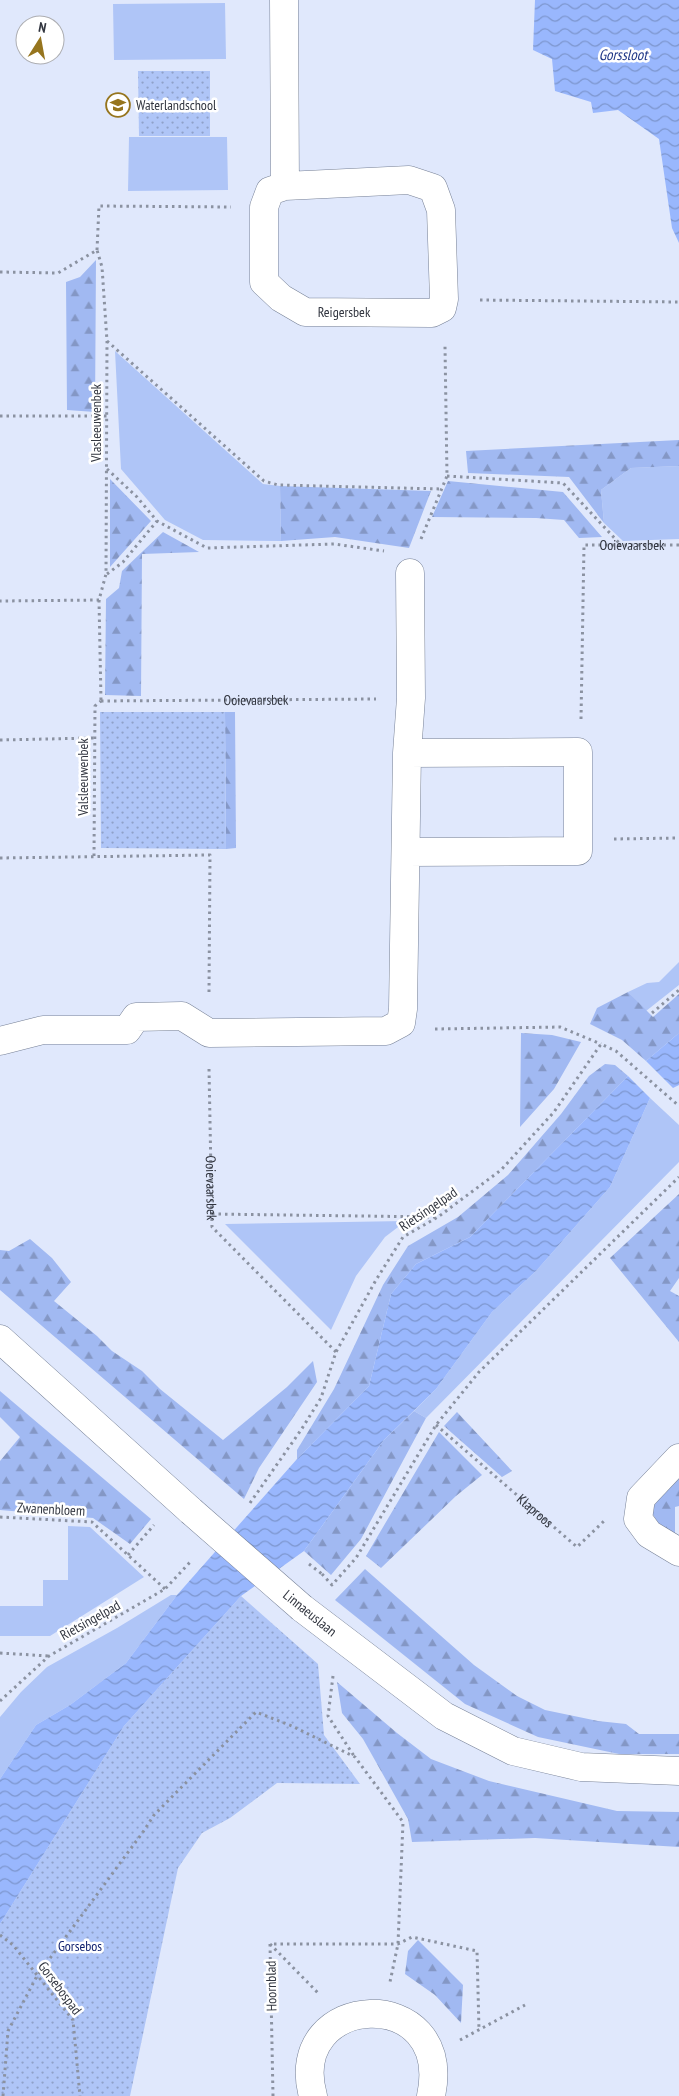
<svg xmlns="http://www.w3.org/2000/svg" width="679" height="2096" font-family="'PT Sans Narrow',sans-serif">
<style>
.grass{fill:#afc5f7}
.forest{fill:url(#forest-firs)}
.park{fill:url(#park-dots)}
.water{fill:url(#water-waves)}
.lines{fill:none;stroke-linecap:round;stroke-linejoin:round}
.minor-casing{stroke:#768096;stroke-width:29}
.tertiary-casing{stroke:#768096;stroke-width:29}
.path{stroke:#8b92a1;stroke-width:3;stroke-dasharray:2.5 4;stroke-linecap:butt}
.minor{stroke:#fff;stroke-width:28}
.tertiary{stroke:#fff;stroke-width:28}
.tertiary-bridge-casing{stroke:#768096;stroke-width:29;stroke-linecap:butt}
.path-bridge{stroke:#8b92a1;stroke-width:3;stroke-dasharray:2.5 4;stroke-linecap:butt}
.tertiary-bridge{stroke:#fff;stroke-width:28}
.labels{text-anchor:middle;stroke-width:5;stroke-linejoin:round;paint-order:stroke}
.poi-label{font-size:14px;fill:#31353f;stroke:#fff;text-anchor:start}
.street-label{font-size:14px;fill:#31353f;stroke:#fff}
.park-label{font-size:14px;fill:#0c1d6c;stroke:#fff}
.water-label{font-size:15px;font-style:italic;fill:#1f3787;stroke:#fff}
</style>
<defs>
<pattern id="forest-firs" width="22" height="20" patternUnits="userSpaceOnUse" patternTransform="scale(1.25)"><rect width="22" height="20" fill="#a1b9f2"/><path d="M5 1l3.5 6h-7zM16 11l3.5 6h-7z" fill="#8497c5"/></pattern>
<pattern id="park-dots" width="8" height="8" patternUnits="userSpaceOnUse" patternTransform="scale(1.25)"><rect width="8" height="8" fill="#afc5f7"/><path d="M2 2h.1M6 6h.1" fill="none" stroke="#8fa1c9" stroke-width="1.8" stroke-linecap="round"/></pattern>
<pattern id="water-waves" width="16" height="10" patternUnits="userSpaceOnUse" patternTransform="scale(1.25)"><rect width="16" height="10" fill="#99b7fd"/><path d="M0 5q4-4 8 0t8 0" fill="none" stroke="#7d96ce"/></pattern>
</defs>
<rect width="100%" height="100%" fill="#e0e8fc"/>
<path class="grass" d="M225,3L226,59L114,60L113,4Z
M129,137H227L228,190L128,191Z
M115,351L263,484L280,486L281,541L203,540L165,520L121,469Z
M679,466V539L623,541L604,523L601,490L631,468Z
M679,962V985L646,1011L628,992L647,983L659,982Z
M650,1098L679,1125V1162L426,1418L414,1411L436,1389L492,1312L536,1271L610,1187Z
M406,1221L385,1237L356,1276L331,1330L225,1224Z
M68,1526L90,1527L144,1577L50,1636H0V1606H43V1580H68Z
M171,1595H177L126,1663L70,1705L36,1725L0,1779V1717L21,1692L47,1667L117,1628Z"/>
<path class="forest" d="M96,260L95,412L67,410L66,282L80,277Z
M679,440V466L631,468L601,490L604,523L569,477L468,473L466,451Z
M110,479L151,521L110,567Z
M448,481L563,492L602,537L579,538L564,520L536,518L432,517Z
M280,486L431,491L409,548L335,537L281,541Z
M163,532L199,552L142,554L141,696L105,695L106,599L119,588L122,571Z
M225,712H235L236,848L226,849Z
M628,992L653,1017L679,994V1033L646,1061L622,1040L590,1024L597,1008Z
M521,1033L552,1035L581,1042L554,1089L520,1127Z
M605,1064L615,1065L628,1076L470,1237L416,1264L391,1294L369,1386L297,1459V1450L334,1389L383,1285L408,1246L458,1217L508,1175L561,1114L589,1076Z
M679,1194V1278L670,1291L679,1296V1342L610,1258Z
M30,1239L52,1258L71,1282L54,1301L97,1336L112,1351L142,1371L160,1389L223,1440L287,1387L313,1361L317,1382L259,1468L244,1499L0,1290V1250L9,1251Z
M0,1391L151,1519L130,1544L93,1518L0,1510V1461L20,1437L0,1417Z
M414,1411L426,1418L361,1539L331,1575L304,1551L384,1440Z
M457,1412L512,1471L502,1477L444,1426Z
M439,1432L482,1475L456,1496L381,1568L366,1556Z
M679,1475V1506L675,1507V1537L661,1528L651,1511L658,1499Z
M365,1569L474,1665L517,1696L545,1710L598,1721L626,1724L639,1734H679V1754H619L538,1737L465,1704L335,1600Z
M337,1682L397,1733L431,1759L489,1781L617,1811L679,1812V1847L535,1838L412,1842L408,1819L363,1739L342,1713Z
M418,1940L463,1985L461,2023L435,1995L405,1974L408,1951Z"/>
<path class="park" d="M138,71H210V136H139Z
M100,712H225L226,849L101,848Z
M241,1596L318,1664L324,1735L360,1784L277,1783L230,1818L202,1833L178,1868L130,2096H0V1924L124,1726Z"/>
<path class="water" d="M535,0H679V243L672,228L659,139L618,110L593,113L591,102L555,91L552,59L533,50Z
M679,1033V1085L673,1088L646,1061Z
M628,1076L650,1098L610,1187L536,1271L492,1312L436,1389L384,1440L304,1551L241,1596L124,1726L0,1924V1779L36,1725L70,1705L126,1663L177,1595L297,1459L369,1386L391,1294L416,1264L470,1237Z"/>
<g class="lines">
<g class="minor-casing">
<path id="minor" d="M284,0L285,186
M409,180L433,188L441,210L444,299L442,308L432,313L305,312L281,298L264,282V207L270,191L285,186Z
M406,852L578,851V752L407,753
M0,1041L43,1030H127L136,1017L182,1016L209,1033L386,1031L401,1023L403,1009L407,753L411,698L410,573
M679,1458L641,1498L638,1519L649,1534L679,1552
M313,2096C284,1991 455,1982 431,2096"/>
</g>
<g class="tertiary-casing">
<path id="tertiary" d="M0,1339L191,1511
M302,1608L444,1716L513,1751L581,1767L679,1771"/>
</g>
<g class="path">
<path d="M97,250L99,206L231,207"/>
<path d="M0,272L58,273L97,250L102,267L107,341L106,574L99,600L0,601"/>
<path d="M480,300L679,302"/>
<path d="M107,341L264,481L278,485L442,489"/>
<path d="M0,416H107"/>
<path d="M107,469L137,497L157,521L207,548L334,544L384,551"/>
<path d="M447,476L563,483L620,544"/>
<path d="M421,539L447,476L445,346"/>
<path d="M107,574L123,562L157,521"/>
<path d="M99,600L101,701"/>
<path id="s1" d="M101,701L376,699"/>
<path id="s2" d="M581,719L584,545H679"/>
<path d="M0,740L94,738"/>
<path d="M614,839L679,838"/>
<path d="M94,856L95,706L101,701"/>
<path d="M0,858L210,855L209,992"/>
<path d="M652,1013L679,990"/>
<path d="M435,1029L560,1027L601,1044"/>
<path id="s3" d="M209,1069L212,1227L336,1352"/>
<path d="M212,1214L436,1217"/>
<path id="s4" d="M436,1425L577,1547L604,1521"/>
<path d="M250,1503L301,1430L321,1398L336,1352L376,1280L403,1237L438,1217L501,1170L554,1112L601,1044L616,1051L679,1106"/>
<path d="M0,1517L92,1522L165,1589"/>
<path d="M128,1555L154,1525"/>
<path d="M322,1574L332,1585L356,1558L436,1425L479,1372L679,1177"/>
<path d="M0,1653L49,1656"/>
<path d="M333,1676L328,1716L354,1756"/>
<path d="M0,1701L49,1656L165,1589L192,1560"/>
<path d="M0,1935L13,1945L73,2020L80,2096"/>
<path d="M270,1944L320,1995"/>
<path d="M460,2040L525,2005"/>
<path d="M3,2096L8,2031L37,1976L143,1832L154,1815L256,1712L292,1726L355,1757L403,1822L398,1944L390,1982"/>
<path d="M273,2096L270,1944H398L412,1937L477,1951L479,2030"/>
</g>
<use href="#minor" class="minor"/>
<use href="#tertiary" class="tertiary"/>
<g class="tertiary-bridge-casing">
<path id="tertiary-bridge" d="M191,1511L302,1608"/>
</g>
<path class="path-bridge" d="M309,1564L322,1574"/>
<use href="#tertiary-bridge" class="tertiary-bridge"/>
</g>
<defs>
<g id="school-ring" transform="scale(1.25)"><circle r="9.5" fill="#fff" stroke="#96751e" stroke-width="1.5"/><path d="M0-5L7-2L0 1L-7-2ZM-4 1L0 2.5L4 1V4Q0 6-4 4Z" fill="#96751e"/></g>
</defs>
<g fill-rule="evenodd">
<use href="#school-ring" x="118" y="105"/>
</g>
<g class="labels">
<g class="poi-label">
<text x="136" y="110">Waterlandschool</text>
</g>
<g class="street-label">
<text x="344" y="317">Reigersbek</text>
<text transform="translate(96 423) rotate(-90)" y="5">Vlasleeuwenbek</text>
<text dy="5" stroke="none"><textPath href="#s2" startOffset="222">Ooievaarsbek</textPath></text>
<text dy="5" stroke="none"><textPath href="#s1" startOffset="155">Ooievaarsbek</textPath></text>
<text transform="translate(83 777) rotate(-90)" y="5">Valsleeuwenbek</text>
<text dy="5" stroke="none"><textPath href="#s3" startOffset="119">Ooievaarsbek</textPath></text>
<text transform="translate(428 1209) rotate(-34)" y="5">Rietsingelpad</text>
<text transform="translate(51 1509) rotate(3)" y="5">Zwanenbloem</text>
<text dy="5" stroke="none"><textPath href="#s4" startOffset="131">Klaproos</textPath></text>
<text transform="translate(310 1613) rotate(39)" y="5">Linnaeuslaan</text>
<text transform="translate(90 1620) rotate(-29)" y="5">Rietsingelpad</text>
<text transform="translate(271 1986) rotate(-91)" y="5">Hoornblad</text>
<text transform="translate(60 1988) rotate(53)" y="5">Gorsebospad</text>
</g>
<g class="park-label">
<text x="80" y="1951">Gorsebos</text>
</g>
<g class="water-label">
<text x="623" y="60">Gorssloot</text>
</g>
</g>
<g transform="translate(40 40) rotate(11)"><circle r="24" fill="#ffffff" stroke="#adaeb2"/>
<path d="M0-4L9 19L0 12L-9 19Z" fill="#96751e"/>
<text y="-8" font-size="14" font-weight="bold" text-anchor="middle" fill="#31353f">N</text>
</g>
</svg>
